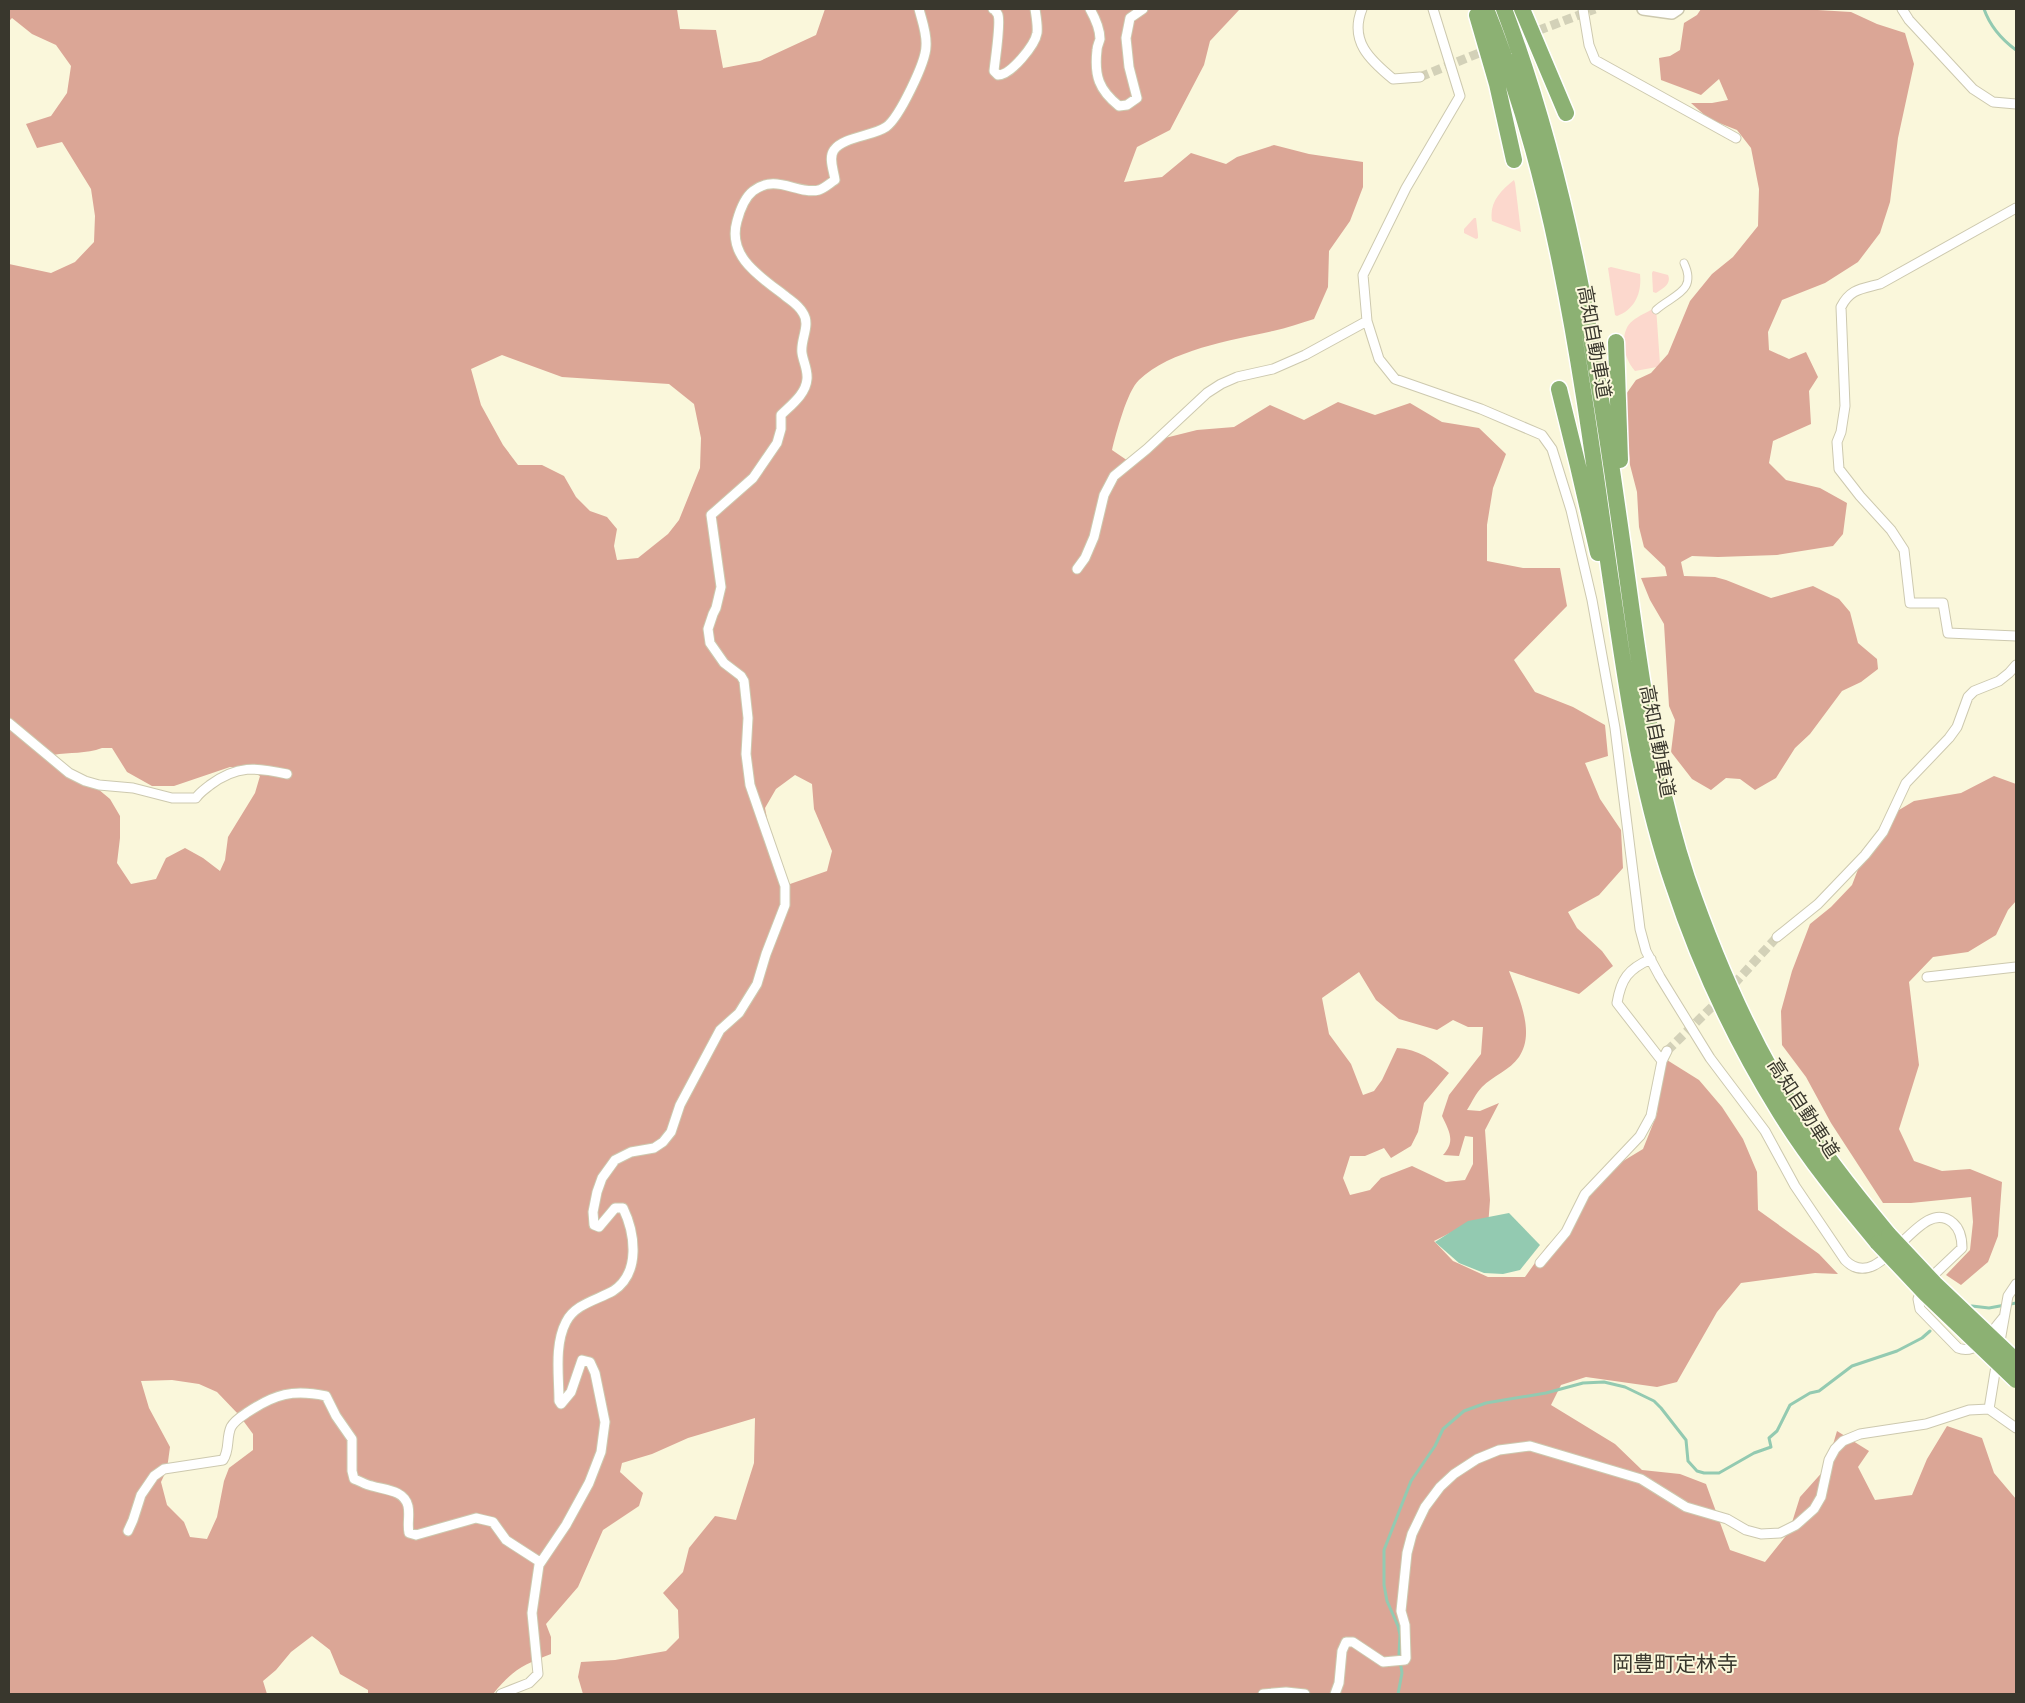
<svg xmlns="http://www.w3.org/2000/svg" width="2025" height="1703" font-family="'Titillium Web','Noto Sans JP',sans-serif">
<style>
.green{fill:#fcd8cd}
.forest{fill:#dba696;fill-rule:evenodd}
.water{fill:#93cab1}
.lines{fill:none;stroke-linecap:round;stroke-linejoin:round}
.stream{stroke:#93cab1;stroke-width:3}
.minor-tunnel{stroke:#d3d1b8;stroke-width:9;stroke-dasharray:9 4.5;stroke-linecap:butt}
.pedestrian-casing{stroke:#cdc9af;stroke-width:9}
.minor-casing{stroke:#cdc9af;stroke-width:11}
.tertiary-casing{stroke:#cdc9af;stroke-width:14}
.motorway-casing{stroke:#fff;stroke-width:19}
.pedestrian{stroke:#fff;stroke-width:7}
.minor{stroke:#fff;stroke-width:9}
.tertiary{stroke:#fff;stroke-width:11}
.motorway{stroke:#8cb173;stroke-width:16}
.motorway-bridge-casing{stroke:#fff;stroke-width:19;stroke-linecap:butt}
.motorway-bridge{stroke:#8cb173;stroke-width:16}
.labels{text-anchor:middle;stroke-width:4;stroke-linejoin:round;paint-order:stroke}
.street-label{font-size:19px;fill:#39372d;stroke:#faf7db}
.quarter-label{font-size:21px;fill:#39372d;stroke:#faf7db}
</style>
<rect width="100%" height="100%" fill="#faf7db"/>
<path class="green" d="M1514,180L1515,183L1521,232L1492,221C1489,203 1500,191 1514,180Z
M1474,218H1476L1478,235V238L1476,239L1464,233V229Z
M1611,267L1640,274C1642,293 1635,309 1617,316L1615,315L1608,268Z
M1653,271L1668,275C1672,284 1662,289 1656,293L1653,292L1652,273Z
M1656,307L1660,364L1657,367L1635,371C1629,364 1625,355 1624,346C1623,320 1636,319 1656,307Z"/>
<path class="forest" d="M9,9H677L680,29L716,30L723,68L760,61L816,35L825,9H1240L1210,41L1204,65L1170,130L1137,147L1124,182L1162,177L1191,153L1226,164L1237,157L1274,145L1309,154L1363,162V187L1350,221L1329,251L1328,287L1314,319C1300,323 1287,328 1273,331C1232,340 1170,350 1139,380C1127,391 1116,434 1112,450L1131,463L1161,439L1197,430L1234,427L1270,405L1304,420L1338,402L1375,415L1410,403L1442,422L1479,428L1506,454L1493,488L1487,525V561L1523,568H1560L1567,606L1514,660L1535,692L1573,707L1605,725L1608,756L1585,763L1600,799L1621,830L1623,868L1599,895L1568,912L1577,928L1602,951L1613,966L1579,994L1509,971C1518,996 1536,1032 1519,1057C1510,1070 1493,1076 1482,1087C1476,1093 1472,1102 1467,1110L1480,1111L1499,1103L1485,1130L1490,1200L1488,1227L1468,1224L1434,1241L1453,1261L1488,1277H1525L1547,1246L1566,1229L1582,1194L1610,1169L1643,1149L1657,1114L1660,1076L1667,1060L1699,1080L1722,1107L1743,1139L1757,1172L1758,1210L1819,1254L1838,1274L1815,1273L1741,1283L1717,1312L1677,1382L1657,1387L1586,1377L1561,1385L1551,1405L1615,1444L1642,1470L1680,1474L1706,1484L1730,1550L1765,1562L1789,1532L1800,1497L1826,1468L1837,1431L1869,1451L1858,1467L1875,1500L1912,1495L1927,1459L1947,1426L1982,1438L1994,1473L2016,1499V1694H583L578,1677L581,1662L615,1660L666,1651L679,1638L678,1610L663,1593L683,1572L689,1548L715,1516L736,1520L754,1463L755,1418L688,1438L652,1454L622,1463L620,1472L643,1493L639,1506L603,1530L578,1587L546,1624L551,1637V1654C523,1665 512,1670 493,1694H368V1690L340,1674L330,1650L312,1636L291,1652L276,1670L263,1681L267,1694H9V264L51,273L75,262L94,242L95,216L91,189L62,142L37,148L26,124L51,116L67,93L71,66L56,45L32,34L12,18L9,21ZM502,355L562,377L669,384L694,404L701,438L700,468L679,520L668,534L638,558L617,560L614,546L617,529L607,517L590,511L576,497L564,476L542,465H518L503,445L481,405L471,369ZM102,748H112L127,772L152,786H174L230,767L245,768L260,776L255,793L228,837L225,860L220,871L203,858L185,848L166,858L156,879L131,884L117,863L120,838V816L110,799L86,779L67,770L53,755C70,752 86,754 102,748ZM795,775L812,784L814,809L832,851L827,871L790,884L776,864L765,808L776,789ZM1359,972L1376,1000L1399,1019L1437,1030L1453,1020L1468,1027H1483L1481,1054L1449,1095L1442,1116C1449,1131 1456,1141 1443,1155L1459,1156L1465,1136L1473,1137V1164L1465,1180L1446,1182L1412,1166L1381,1178L1370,1190L1350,1195L1343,1178L1350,1156H1365L1384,1148L1391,1158L1411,1146L1418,1132L1424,1103L1449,1073C1433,1060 1418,1049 1397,1048L1382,1080L1374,1091L1363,1095L1351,1064L1329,1034L1322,998ZM172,1380L199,1384L217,1392L239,1415L253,1434V1450L229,1468L224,1481L217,1517L207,1539L190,1537L184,1522L167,1505L161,1482L167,1469L170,1447L149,1408L141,1381Z
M1701,9H1801L1851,12L1877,24L1905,33L1914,64L1898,138L1890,202L1880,233L1858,262L1825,283L1782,300L1768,332L1769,350L1789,359L1806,352L1818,377L1809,391L1811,424L1773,441L1769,463L1786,480L1820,488L1847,503L1843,534L1833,546L1777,555L1718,557L1692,556L1681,562L1684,576L1715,577L1726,580L1771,598L1813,586L1839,599L1850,612L1858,643L1877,659L1878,669L1861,682L1842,691L1810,734L1795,748L1776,778L1755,790L1740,779L1726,778L1711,790L1692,779L1671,752L1675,720L1669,706L1664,624L1650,600L1641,578L1667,576L1665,567L1644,547L1639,527L1637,492L1630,465L1624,397L1636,380L1651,373L1668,354L1690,301L1712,274L1733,257L1758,226L1759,189L1751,148L1737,130L1709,119L1691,103H1712L1728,100L1719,79L1701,95L1661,80L1659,58L1670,56L1680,50L1684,23L1697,15Z
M1994,776L2016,784V901L2008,910L1996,935L1968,952L1933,957L1909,982L1919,1065L1899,1129L1914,1161L1942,1171L1970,1169L2002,1182L1998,1236L1988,1262L1961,1285L1946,1275L1970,1250L1973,1222L1971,1197L1911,1203H1883L1831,1123L1806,1077L1782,1045L1781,1011L1792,971L1810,924L1831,907L1852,885L1862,859L1889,816L1914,801L1961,793Z"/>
<path class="water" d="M1509,1213L1540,1245L1520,1270L1503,1274L1484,1273L1459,1263L1435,1242L1468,1221Z"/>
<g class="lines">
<path class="stream" d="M1984,9C1990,26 2001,39 2016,50
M1966,1308L1972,1306L1989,1308L2016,1303
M1398,1694L1402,1673L1399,1654L1400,1635L1398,1626L1387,1601L1384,1585V1550L1411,1481L1435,1446L1443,1429L1464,1411L1486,1403L1546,1393L1583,1383L1604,1382L1625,1387L1654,1401L1661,1408L1686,1440L1688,1461L1697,1471L1704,1473H1719L1754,1453L1771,1447L1769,1438L1777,1431L1790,1405L1810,1393L1819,1391L1852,1366L1897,1351L1922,1338L1930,1331"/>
<path class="minor-tunnel" d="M1513,40L1595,9
M1420,77L1489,49
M1667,1051L1724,995L1777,937"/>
<g class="pedestrian-casing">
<path id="pedestrian" d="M1656,310C1672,295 1698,292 1684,263"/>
</g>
<g class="minor-casing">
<path id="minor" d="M993,9C994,9 998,14 998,15C1001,23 995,60 994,71L998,75C1011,75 1035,45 1037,33C1038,26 1036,16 1035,9
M1090,9C1095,18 1100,28 1100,39C1099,43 1097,46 1097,50C1094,76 1099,90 1119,106L1127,105L1137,98L1129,67L1126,38L1130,18L1143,9
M1362,9C1349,41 1370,60 1393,79L1420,77
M1433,9L1460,96L1406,188L1363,275L1367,321L1379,359L1395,379L1481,409L1542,435L1552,449L1571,510L1592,600L1615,728L1640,929L1646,951L1660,977L1710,1058L1765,1131L1795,1186L1845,1260C1882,1298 1919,1192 1953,1223C1960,1229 1962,1239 1962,1248L1923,1285L1918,1299L1920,1309L1958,1348C1978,1356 1992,1330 2004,1317
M1583,9L1589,45L1595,60L1736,138
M1902,9L1909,20L1973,89L1993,102L2016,104
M2016,208L1880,284C1861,289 1850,289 1841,307L1845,406L1841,432L1837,442L1839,469L1860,496L1891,530L1904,550L1910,603H1943L1948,633L2016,636
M1077,569L1085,558L1094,537L1104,495L1114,476L1147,449L1207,393L1221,384L1237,377L1273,369L1305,355L1367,321
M9,723L69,773L85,781L99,785L133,788L172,798H196C199,793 205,789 210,785C237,765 256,767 287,774
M1777,937L1818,904L1865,855L1883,832L1906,783L1949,738L1957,727L1968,697L1974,691L1999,681L2009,673L2016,665
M1651,959C1628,969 1621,979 1617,1003L1662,1061
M1927,977L2016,967
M1540,1263L1566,1232L1585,1194L1640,1136L1651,1116L1662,1061L1667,1051
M1999,1347L2008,1296L2016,1284
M1989,1409L1997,1360
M128,1531L133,1520L141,1495L154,1476L164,1469L223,1460C230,1450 226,1438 231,1427C235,1420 242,1416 248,1412C275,1394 293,1389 326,1396L336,1416L352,1439V1471L354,1479C360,1481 366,1485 372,1486C385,1490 404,1490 408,1506C410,1515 407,1524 409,1533L416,1535L476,1518L493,1522L506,1540L540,1562
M501,1694L529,1683L538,1674L532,1613L539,1565L566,1525L589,1483L601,1452L605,1422L595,1373L590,1362L582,1360L571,1392L561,1404L559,1401C559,1376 554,1345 566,1322C575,1304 597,1300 613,1291C641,1273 635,1233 623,1208H615L599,1227L594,1225L593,1212L597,1192L602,1178L615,1160L631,1152L654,1148L663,1142L671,1132L680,1105L720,1030L739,1013L757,984L766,954L785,905V886L750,785L746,754L748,718L744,681L741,676L724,663L710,643L708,629L713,614L716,608L721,587L711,515L753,478L777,443L781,429V415C791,405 806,394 807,379C808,370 803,361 802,353C800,340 811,325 803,313C798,304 791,301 784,295C759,276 727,256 737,221C740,210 744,198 753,191C776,173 797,195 819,190C825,188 830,183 835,180C834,171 828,158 834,150C843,137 873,136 886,127C899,118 926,62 926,46C927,33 922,21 919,9
M1263,1694L1286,1692L1305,1694
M1335,1694L1339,1683L1342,1651L1346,1642H1353L1383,1662L1405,1660L1406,1658L1405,1625L1401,1611L1407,1553L1412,1534L1425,1507L1440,1487L1454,1474L1477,1459L1499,1450L1530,1446L1641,1479L1686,1507L1727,1519L1746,1530L1761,1534L1780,1533L1796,1525L1814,1509L1821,1497L1829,1460L1835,1449L1843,1441L1860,1434L1926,1424L1969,1410L1989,1409L2016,1428"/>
</g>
<g class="tertiary-casing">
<path id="tertiary" d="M1643,9L1672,13L1678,9"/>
</g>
<g class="motorway-casing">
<path id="motorway" d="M1486,9C1558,186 1582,379 1609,568C1625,674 1638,782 1673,884C1699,963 1735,1040 1779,1111C1808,1158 1842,1200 1878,1243
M1504,9C1565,171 1594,341 1618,512C1636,634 1648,761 1687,878C1714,956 1747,1034 1791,1104C1820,1150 1854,1193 1889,1235
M1522,9L1566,113
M1477,15L1497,84L1514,160
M1616,342L1620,460
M1559,389L1578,466L1598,553"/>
</g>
<use href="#pedestrian" class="pedestrian"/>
<use href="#minor" class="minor"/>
<use href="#tertiary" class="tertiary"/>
<use href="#motorway" class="motorway"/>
<g class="motorway-bridge-casing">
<path id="motorway-bridge" d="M1889,1235L1935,1284L2016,1361
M1878,1243L1926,1294L2016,1380"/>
</g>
<use href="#motorway-bridge" class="motorway-bridge"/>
</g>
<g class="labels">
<g class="street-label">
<text transform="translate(1595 342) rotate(80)" y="7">高知自動車道</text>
<text transform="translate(1658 741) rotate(79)" y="7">高知自動車道</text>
<text transform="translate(1804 1108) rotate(57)" y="7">高知自動車道</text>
</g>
<g class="quarter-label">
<text x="1675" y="1671">岡豊町定林寺</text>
</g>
</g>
<rect width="2025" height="1703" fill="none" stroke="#39372d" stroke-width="20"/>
</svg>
